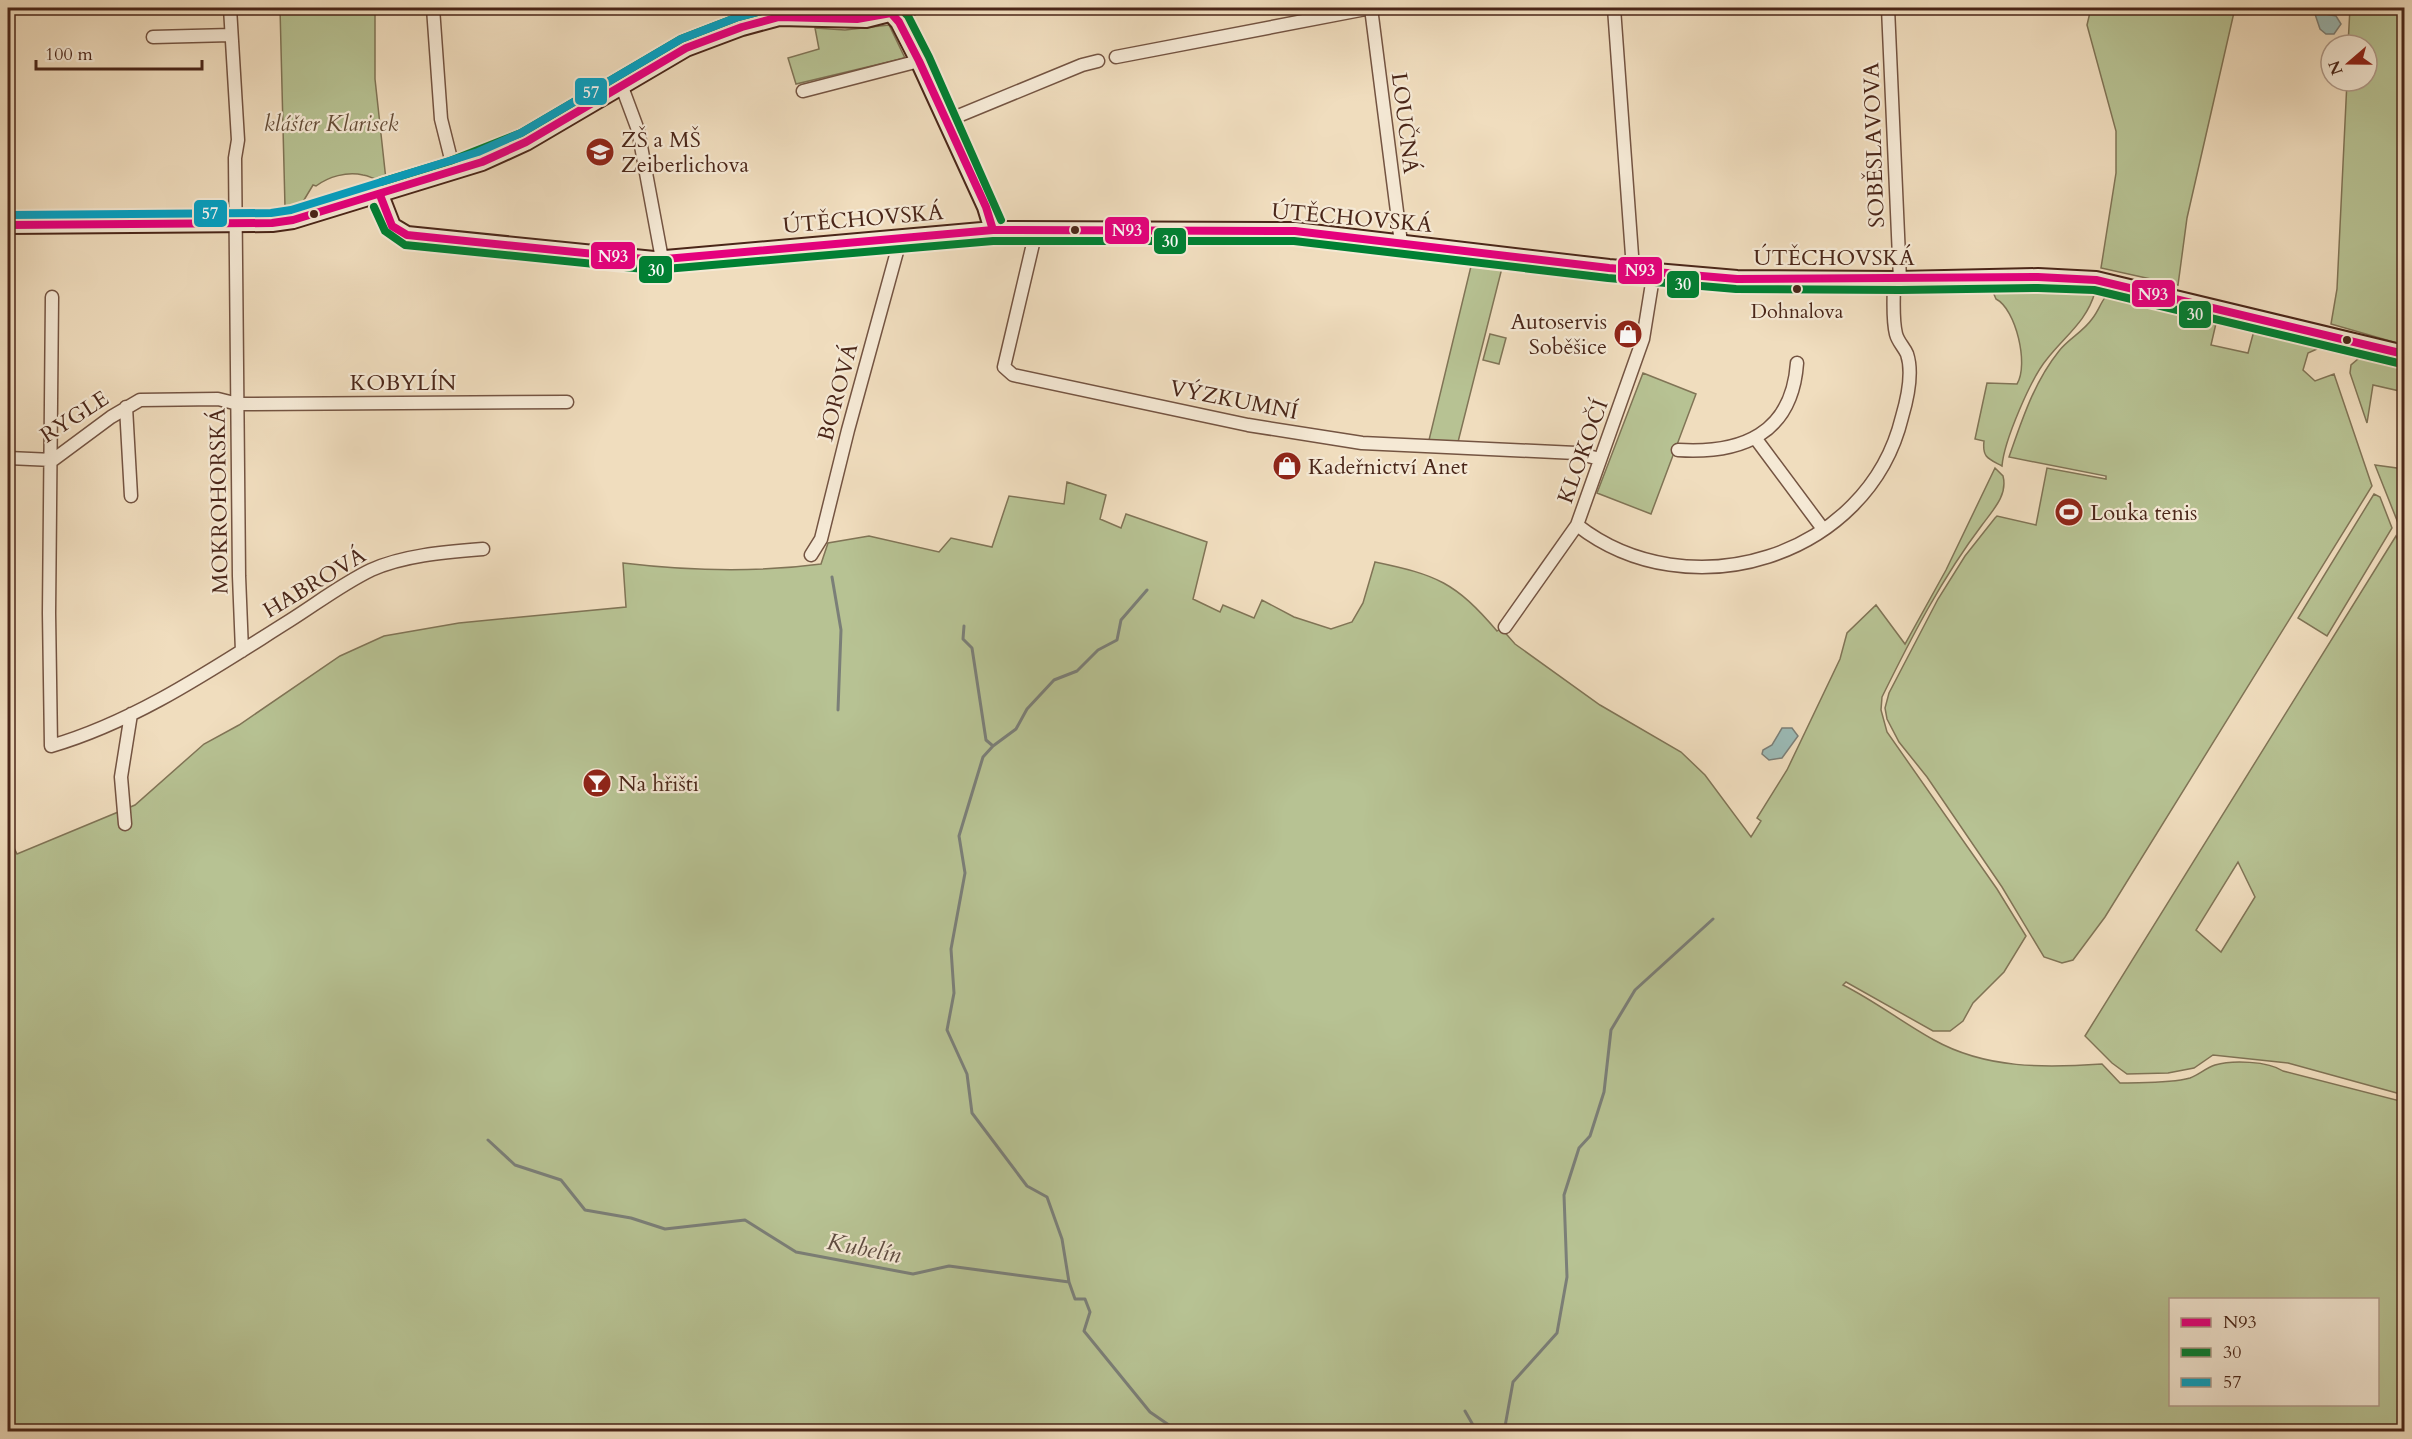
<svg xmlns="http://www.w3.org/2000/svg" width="2412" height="1439" font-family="Cardo,serif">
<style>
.green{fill:#b7c293;stroke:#807456;stroke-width:1.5;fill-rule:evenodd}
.water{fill:#9bbbb7;stroke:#7b7f78;stroke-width:1.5}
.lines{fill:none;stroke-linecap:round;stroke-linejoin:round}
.stream{stroke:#7b7f78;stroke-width:3}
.street-casing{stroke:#745442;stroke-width:15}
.secondary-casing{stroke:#4a2619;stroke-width:20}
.street{stroke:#f5e9d5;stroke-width:12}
.secondary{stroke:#f5e9d5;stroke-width:16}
.bus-1-casing{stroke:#f5e9d5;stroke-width:12}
.bus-2-casing{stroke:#f5e9d5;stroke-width:12}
.bus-3-casing{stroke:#f5e9d5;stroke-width:12}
.bus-1{stroke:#e5007d;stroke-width:8}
.bus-2{stroke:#008033;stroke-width:8}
.bus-3{stroke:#04a2c5;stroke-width:8}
.bus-dot{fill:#4a2619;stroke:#f5e9d5;stroke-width:2}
.labels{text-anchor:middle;stroke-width:4.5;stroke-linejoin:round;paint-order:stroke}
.bus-label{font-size:20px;fill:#4a2619;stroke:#f5e9d5}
.park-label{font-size:22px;font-style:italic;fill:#654d38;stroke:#f5e9d5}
.street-label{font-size:22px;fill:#4a2619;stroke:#f5e9d5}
.poi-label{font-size:22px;fill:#4a2619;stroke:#f5e9d5;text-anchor:start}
.water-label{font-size:24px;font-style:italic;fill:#5e4b40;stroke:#f5e9d5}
.line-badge{stroke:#f5e9d5;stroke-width:2}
.badge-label{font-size:16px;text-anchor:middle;font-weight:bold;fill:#fff}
</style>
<rect width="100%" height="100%" fill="#f0ddbe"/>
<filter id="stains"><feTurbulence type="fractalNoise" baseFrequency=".00333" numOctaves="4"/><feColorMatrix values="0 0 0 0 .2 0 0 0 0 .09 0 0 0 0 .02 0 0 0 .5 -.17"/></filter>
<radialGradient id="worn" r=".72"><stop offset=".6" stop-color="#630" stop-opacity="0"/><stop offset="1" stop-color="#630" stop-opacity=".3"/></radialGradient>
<path class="green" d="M280,8H375V79L386,180C377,182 371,176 363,175C347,171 328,177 316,186L313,185L301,205L285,207Z
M2091,8H2235L2187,218L2178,285L2101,268L2116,173V131L2087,25Z
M2350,8H2404V345L2331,324L2337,289L2347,81H2367V45H2348Z
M889,25L905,58L796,84L788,58L819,49L815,28L845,30Z
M1472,262L1503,264L1458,442L1429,440Z
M2056,284L2089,287L2095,292C2087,321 2065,336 2047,359C2031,378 2004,441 2002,466C1989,459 1982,458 1984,441L1975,439L1987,383L2017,384C2029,365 2016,309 1996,299L1993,292H1983V289L1987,285Z
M2114,290L2205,312V316L2217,319L2211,345L2248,353L2255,327L2316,341L2317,349L2308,353L2303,370L2315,381L2334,374L2372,486L2105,917L2073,960L2062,963L2044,957L2002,887L1927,777L1899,742L1887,719L1885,708L1889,693L1938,599L1965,556L1995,518L1997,516L2036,525L2047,468L2106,479V476L2009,457C2022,420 2034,382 2059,351C2068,339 2083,332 2092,319C2101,308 2101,297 2114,290Z
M1490,334L1506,338L1499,364L1483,360Z
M2365,353L2404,363V392L2373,385L2367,423L2350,373L2351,365Z
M1643,373L1696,394L1651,514L1597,493Z
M2375,465L2404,469V538Z
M1995,468L2003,476C2008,495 1993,510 1982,525C1942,578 1911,638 1882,697L1881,710L1887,732L1997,889L2026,936L2004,972L1973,1003L1963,1021L1950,1031H1933L1846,982L1843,985C1875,1001 1903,1023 1934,1040C1986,1069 2045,1068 2102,1064L2120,1083C2142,1082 2168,1084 2190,1078C2198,1075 2206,1068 2215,1065C2232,1060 2268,1061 2283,1071L2404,1102V1431H8V835L17,854L135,805L204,744L239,725L340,656L384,636L459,623L626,607L623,563C690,571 754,573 821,564L828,543L869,536L939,552L951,538L992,547L1009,496L1064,504L1067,482L1106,495L1100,519L1121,528L1126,514L1207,542L1193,599L1220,612L1223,605L1254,618L1262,600L1294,617L1331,629L1352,622L1363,603L1375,562C1437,575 1455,582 1497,631L1501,628L1515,644L1600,705L1681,752L1705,775L1751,837L1761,821L1757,818L1787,770L1840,659L1847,633L1876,605L1905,644L1946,570ZM2170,1300H2378V1404H2170Z
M2374,494L2380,497L2392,528L2327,636L2298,618Z
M2396,536L2404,555V680L2398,692L2403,695L2404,693V1095L2288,1063L2213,1055L2194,1068L2168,1073L2127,1074L2112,1063L2085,1036ZM2238,862L2255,897L2221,952L2196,930Z"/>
<path class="water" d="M2320,13L2336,16L2341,24L2334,34H2326L2320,29L2315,14Z
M1782,728H1792L1798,736L1782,758L1769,760L1762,754L1763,750L1772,745Z"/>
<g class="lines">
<path class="stream" d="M832,577L841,630L838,710
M964,626L963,639L972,648L986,740L993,746
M488,1140L515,1165L561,1180L585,1210L631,1218L665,1229L745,1220L796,1252L913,1274L949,1266L1069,1282L1075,1299H1085L1090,1312L1084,1331L1150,1412L1179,1432
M1069,1282L1062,1239L1047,1197L1027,1186L972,1113L967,1074L947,1030L954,993L951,949L965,873L959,836L983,757L993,746L1016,729L1027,709L1054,680L1077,671L1098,650L1117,640L1121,620L1147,590
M1465,1411L1477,1432
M1504,1432L1513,1382L1557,1333L1567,1277L1564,1195L1579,1148L1590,1136L1604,1092L1611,1030L1635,990L1713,919"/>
<g class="street-casing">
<path id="street" d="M230,8L238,140L235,158L239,576L242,651
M433,8L441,119L454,171
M1371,8L1401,243
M1614,8L1633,269
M1888,8L1900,280
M153,37L231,35
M1116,57L1371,8
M622,87L638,130L662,259
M803,91L919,61
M946,121L1082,65L1098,61
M1036,231L1004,367L1013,375L1248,425L1362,443L1576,453L1600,459
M52,297L49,613L51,746C137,721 214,668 289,621C316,604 342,584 371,570C404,555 446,552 483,549
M126,407L131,496
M1756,439L1823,529
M1678,450C1742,454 1792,434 1797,363
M8,458L53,460L111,417L140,400L218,399L238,404L567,402
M1577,525C1688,612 1868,558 1902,417C1907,400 1913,372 1907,354C1904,347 1898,342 1896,334C1892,318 1894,297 1894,280
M811,555L821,539L848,430L901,237
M1505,627L1577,525L1643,339L1654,271
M125,824L121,777L131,714"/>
</g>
<g class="secondary-casing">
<path id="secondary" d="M891,13L899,22L919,61L986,207L993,230
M380,195L392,226L407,235L654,260L993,230L1295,231L1609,268L1737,279L1900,280L2038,277L2096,280L2404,354
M8,225L272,223L293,220L482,162L526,142L686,48L742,27L779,17L866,19L909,8"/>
</g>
<use href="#street" class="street"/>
<use href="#secondary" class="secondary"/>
<g class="bus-1-casing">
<path id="bus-1" d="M380,195L392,226L407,235L654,260L993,230L1295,231L1609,268L1737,279L2038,277L2096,280L2404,354
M8,225L272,223L293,220L482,162L526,142L686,48L742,27L779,17L857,19L891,13L899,22L919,61L986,207L993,230"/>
</g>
<g class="bus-2-casing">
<path id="bus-2" d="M900,8L908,16L929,57L1001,220
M381,182L450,161L521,133L681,39L738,17L774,8
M374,207L385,231L405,245L654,270L993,241H1294L1608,278L1736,289L1900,290L2038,288L2094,290L2402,364"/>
</g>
<g class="bus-3-casing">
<path id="bus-3" d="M823,8H869
M8,215L271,213L291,210L478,152L521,133L681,39L738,17L774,8"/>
</g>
<use href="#bus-1" class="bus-1"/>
<use href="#bus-2" class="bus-2"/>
<use href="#bus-3" class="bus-3"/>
</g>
<defs>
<g id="school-disc" transform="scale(1.5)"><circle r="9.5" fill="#8f2418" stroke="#f5e9d5"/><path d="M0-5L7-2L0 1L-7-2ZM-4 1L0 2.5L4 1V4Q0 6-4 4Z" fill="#fff"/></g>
<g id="shop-disc" transform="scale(1.5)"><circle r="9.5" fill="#8f2418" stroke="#f5e9d5"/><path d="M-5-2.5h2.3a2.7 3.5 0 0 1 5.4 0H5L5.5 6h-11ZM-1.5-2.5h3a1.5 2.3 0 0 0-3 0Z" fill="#fff"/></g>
<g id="stadium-disc" transform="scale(1.5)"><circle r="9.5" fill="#8f2418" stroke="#f5e9d5"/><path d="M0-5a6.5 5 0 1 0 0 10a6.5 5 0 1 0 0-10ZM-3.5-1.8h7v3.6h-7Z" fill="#fff"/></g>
<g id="bar-disc" transform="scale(1.5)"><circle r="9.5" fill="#8f2418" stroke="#f5e9d5"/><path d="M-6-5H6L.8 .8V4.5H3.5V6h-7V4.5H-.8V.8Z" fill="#fff"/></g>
</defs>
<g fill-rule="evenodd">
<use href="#school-disc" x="600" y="152"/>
<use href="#shop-disc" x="1628" y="334"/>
<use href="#shop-disc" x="1287" y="466"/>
<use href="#stadium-disc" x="2069" y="512"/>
<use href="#bar-disc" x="597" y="783"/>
</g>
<g class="bus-dot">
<circle cx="314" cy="214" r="5"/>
<circle cx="1075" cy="230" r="5"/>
<circle cx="1797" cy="289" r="5"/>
<circle cx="2347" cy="340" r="5"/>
</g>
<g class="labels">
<g class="bus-label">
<text x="1797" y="318">Dohnalova</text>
</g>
<g class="park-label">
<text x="331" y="131">klášter Klarisek</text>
</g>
<g class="street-label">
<text transform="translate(1406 123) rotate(83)" y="8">LOUČNÁ</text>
<text transform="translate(1873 145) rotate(-92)" y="8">SOBĚSLAVOVA</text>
<text transform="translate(1352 217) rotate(5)" y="8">ÚTĚCHOVSKÁ</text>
<text transform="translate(863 218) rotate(-5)" y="8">ÚTĚCHOVSKÁ</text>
<text x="1834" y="265">ÚTĚCHOVSKÁ</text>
<text x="403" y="390">KOBYLÍN</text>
<text transform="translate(837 392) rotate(-75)" y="8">BOROVÁ</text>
<text transform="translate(1234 399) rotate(11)" y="8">VÝZKUMNÍ</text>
<text transform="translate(74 416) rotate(-33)" y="8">RYGLE</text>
<text transform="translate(1582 451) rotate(-70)" y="8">KLOKOČÍ</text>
<text transform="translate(218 501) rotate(-91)" y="8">MOKROHORSKÁ</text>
<text transform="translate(314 582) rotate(-31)" y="8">HABROVÁ</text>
</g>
<g class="poi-label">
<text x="621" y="147">ZŠ a MŠ<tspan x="621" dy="25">Zeiberlichova</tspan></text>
<text x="1607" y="329" text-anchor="end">Autoservis<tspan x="1607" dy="25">Soběšice</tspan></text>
<text x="1308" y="474">Kadeřnictví Anet</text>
<text x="2090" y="520">Louka tenis</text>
<text x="618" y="791">Na hřišti</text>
</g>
<g class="water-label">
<text transform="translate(864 1248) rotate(11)" y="8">Kubelín</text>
</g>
</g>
<g class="line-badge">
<rect x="574" y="77" width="34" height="29" rx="6" fill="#04a2c5"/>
<rect x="193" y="199" width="35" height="29" rx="6" fill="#04a2c5"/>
<rect x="1104" y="216" width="46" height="29" rx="6" fill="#e5007d"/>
<rect x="1153" y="227" width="34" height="28" rx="6" fill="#008033"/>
<rect x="590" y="241" width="46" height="29" rx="6" fill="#e5007d"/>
<rect x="638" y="255" width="35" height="29" rx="6" fill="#008033"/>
<rect x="1617" y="256" width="46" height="29" rx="6" fill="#e5007d"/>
<rect x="1666" y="270" width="34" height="29" rx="6" fill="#008033"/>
<rect x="2131" y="279" width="45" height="29" rx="6" fill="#e5007d"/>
<rect x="2178" y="300" width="34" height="29" rx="6" fill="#008033"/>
</g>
<g class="badge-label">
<text x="591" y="98">57</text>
<text x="210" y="219">57</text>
<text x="1127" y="236">N93</text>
<text x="1170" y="247">30</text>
<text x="613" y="262">N93</text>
<text x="656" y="276">30</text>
<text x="1640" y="276">N93</text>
<text x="1683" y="290">30</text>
<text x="2153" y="300">N93</text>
<text x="2195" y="320">30</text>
</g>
<rect width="2412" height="1439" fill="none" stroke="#f0ddbe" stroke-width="30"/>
<rect x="9" y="9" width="2394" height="1421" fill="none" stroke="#4a2619" stroke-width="3"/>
<rect x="15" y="15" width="2382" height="1409" fill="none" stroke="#4a2619" stroke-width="1.5"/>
<rect x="2169" y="1298" width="210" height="108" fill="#f5e9d5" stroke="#b19b8a" stroke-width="1.5"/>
<rect x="2181" y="1318" width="30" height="9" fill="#e5007d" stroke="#b19b8a" stroke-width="1.5"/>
<text x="2223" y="1328" font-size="18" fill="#4a2619">N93</text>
<rect x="2181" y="1348" width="30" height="9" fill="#008033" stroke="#b19b8a" stroke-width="1.5"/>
<text x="2223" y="1358" font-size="18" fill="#4a2619">30</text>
<rect x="2181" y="1378" width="30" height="9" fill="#04a2c5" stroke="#b19b8a" stroke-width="1.5"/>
<text x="2223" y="1388" font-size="18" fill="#4a2619">57</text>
<g transform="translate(2349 63) rotate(250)"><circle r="28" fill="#f5e9d5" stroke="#b19b8a" stroke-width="1.5"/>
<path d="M0-4.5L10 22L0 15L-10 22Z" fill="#8f2418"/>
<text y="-9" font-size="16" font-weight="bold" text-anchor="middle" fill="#4a2619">N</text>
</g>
<path d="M36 60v9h166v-9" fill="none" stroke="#4a2619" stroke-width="3"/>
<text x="45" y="60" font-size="18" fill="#4a2619" stroke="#f5e9d5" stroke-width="4.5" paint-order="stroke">100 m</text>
<rect width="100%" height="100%" filter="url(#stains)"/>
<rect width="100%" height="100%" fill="url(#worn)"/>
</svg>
